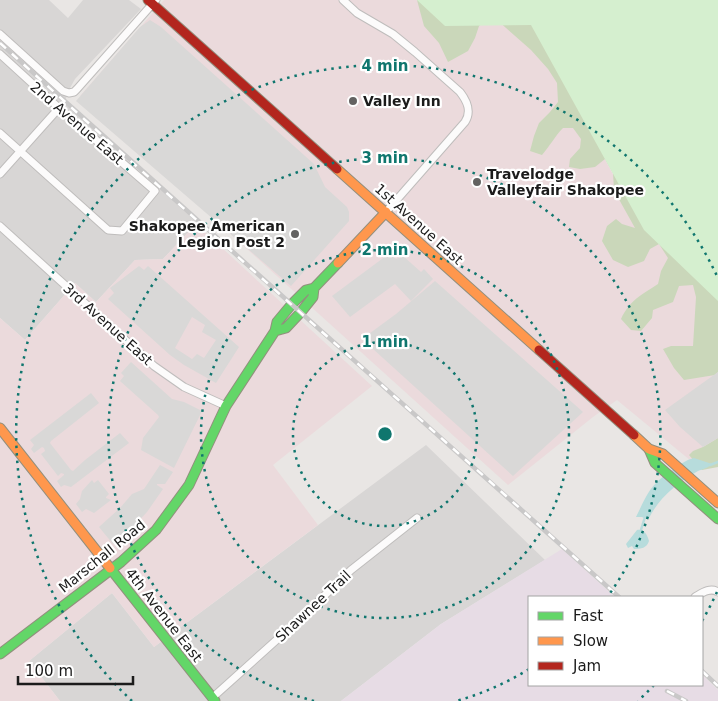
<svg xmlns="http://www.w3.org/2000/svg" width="718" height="701" font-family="'DejaVu Sans',sans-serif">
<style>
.residential{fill:#d8d6d5}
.commercial{fill:#ebdadc}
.industrial{fill:#e7dce5}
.forest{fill:#cad7ba}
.park{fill:#d5efcf}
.parking{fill:#d9d8d7;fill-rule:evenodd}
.water{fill:#b7dcdc}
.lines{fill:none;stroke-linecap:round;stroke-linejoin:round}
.stream{stroke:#b7dcdc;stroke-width:2.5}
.street-casing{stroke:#bfbdbc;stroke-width:9}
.fast-casing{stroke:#928f7d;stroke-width:11}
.slow-casing{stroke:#928f7d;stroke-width:11}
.jam-casing{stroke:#928f7d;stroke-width:11}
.street{stroke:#fcfbfb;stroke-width:7}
.fast{stroke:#63d668;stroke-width:9}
.slow{stroke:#ff974d;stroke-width:9}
.jam{stroke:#b3261e;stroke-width:9}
.rail-casing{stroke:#c9c8c8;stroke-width:4.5}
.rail{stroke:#fff;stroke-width:2.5;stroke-dasharray:8;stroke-linecap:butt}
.ring{fill:none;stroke:#0f766e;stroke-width:2.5;stroke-dasharray:2.5 5}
.poi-dot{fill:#636261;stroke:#fff;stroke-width:2}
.labels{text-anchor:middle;stroke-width:4.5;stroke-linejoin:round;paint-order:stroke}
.poi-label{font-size:14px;font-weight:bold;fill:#1b1b1b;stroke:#fff;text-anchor:start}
.street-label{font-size:14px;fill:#1b1b1b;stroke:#fff}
.centre{fill:#0f766e;stroke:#fff;stroke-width:2.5}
.ring-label{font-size:15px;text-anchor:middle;font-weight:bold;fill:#0f766e;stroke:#fff;stroke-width:4.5;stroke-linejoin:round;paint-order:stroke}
</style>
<rect width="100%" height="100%" fill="#e9e6e4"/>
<path class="residential" d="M0,0H49L68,18L83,0H129L141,9L75,79L70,88L65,101L197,218L196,224L163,259L135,260L96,302L75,283L25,340L0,318Z
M426,445L545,560L441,624L341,701H60L29,661L112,593L154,647Z"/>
<path class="commercial" d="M164,0H417L531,25L642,227L718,301V464L702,470L617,400L593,417L508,485L205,211L80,96Z
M196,224L372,386L273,465L318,525L154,647L112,593L29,661L60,701H0V318L25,340L75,283L96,302L135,260L163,259Z"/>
<path class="industrial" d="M562,549L615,597H529V685H702V675L718,690V701H341L441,624Z"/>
<path class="forest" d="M417,0H718V372L715,375L684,380L674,368L663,349L671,346H693L696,297L693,285L679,286L673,302L653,310L652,318L641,331L631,330L621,319C630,300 641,295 658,284L661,271L668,258L659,244L650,249L644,261L628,267L613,260L602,241L607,226L616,219L622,224L635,228L621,203L614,189L613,173L605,159L595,167L580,169L569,167L570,159L580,148L581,139L573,128H563C555,136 550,146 542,155L530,151L534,136L539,123L550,112L558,102L557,83L548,69L531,50L497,20L487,19L479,26L475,38L468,51L448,62L439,43L424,26Z
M718,438V467L702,470L689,455L693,451L703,447Z"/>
<path class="park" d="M417,0H718V301L644,230L531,25L445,26Z"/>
<path class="parking" d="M150,20L161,27L314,164L325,187L347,207L349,212V221L291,286L76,101L140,27Z
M390,253L396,259L403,256L421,272L424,269L433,279L411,301L395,284L350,317L332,296Z
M139,266L144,270L148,266L239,347L216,383L184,365L170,355L108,299L114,293L110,288ZM192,317L205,325L202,332L216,340L204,358L197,354L192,359L175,348Z
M435,281L583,412L513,476L362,339L396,314Z
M131,362L172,399L184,402L202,411L174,468L141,450L143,438L159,417L158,415L120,381L124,376L121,373Z
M718,372V438L703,447L680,427L665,410Z
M91,393L99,403L51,441L50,443L71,470L73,471L85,460L120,433L129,443L71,487L64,485L61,487L57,481L64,475V474L61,473L58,476L41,454L45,451L44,448L42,447L34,453L31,449L34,445L30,440Z
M160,465L173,472L165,484H157V485L163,489L147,512L130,530L113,544L99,527L120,508L132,494L144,489Z
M92,480L94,483L98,480L109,494L106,497V498L111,500L94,513L86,509L82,512L76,504L80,499L82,491Z"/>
<path class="water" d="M694,458L712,464C708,468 703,469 698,471C678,482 659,498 649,518L646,519L642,517H636C648,493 650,484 674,469C680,464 686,460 694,458Z
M637,530C644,529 647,534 649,541C647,548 641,549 634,549L632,546L628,548L626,544Z"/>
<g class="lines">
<path class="stream" d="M710,465L718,462
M640,533L645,517"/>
<g class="street-casing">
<path id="street" d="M343,0L357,13L393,34L415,52L460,92C467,101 472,111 465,122L386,212
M0,34L63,91L69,93L74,92L77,89L156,0
M0,54L59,108L155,191L122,231L108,230L0,133
M0,174L59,108
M0,226L154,366L184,387L226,406
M695,597C702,593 710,587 718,592
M212,698L301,618L351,570L417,518"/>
</g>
<g class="fast-casing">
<path id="fast" d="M275,331L286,328L301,312L313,297L314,288
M649,449L655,463L718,519
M110,568L215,701
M0,654L121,562L156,530L189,485L226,406L275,331L277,322L292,304L306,290L314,288L338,263"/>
</g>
<g class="slow-casing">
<path id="slow" d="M337,169L539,350
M338,263L386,212
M0,428L110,568
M634,435L649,449L663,454L718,503"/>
</g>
<g class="jam-casing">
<path id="jam" d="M148,0L337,169
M539,350L634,435"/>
</g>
<use href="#street" class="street"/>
<use href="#fast" class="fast"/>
<use href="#slow" class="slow"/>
<use href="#jam" class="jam"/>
<g class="rail-casing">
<path id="rail" d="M0,43C205,229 413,412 619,597
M702,671L718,686
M667,691L686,701"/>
</g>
<use href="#rail" class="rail"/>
</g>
<g class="ring">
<circle cx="385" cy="434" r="92"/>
<circle cx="385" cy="434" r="184"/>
<path d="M529 669A276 276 0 0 1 456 701M314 701A276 276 0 1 1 608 596"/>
<path d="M717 592A368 368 0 0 1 702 621M654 685A368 368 0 0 1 638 701M132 701A368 368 0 1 1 717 276"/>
</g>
<g class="poi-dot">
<circle cx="353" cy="101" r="5"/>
<circle cx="477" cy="182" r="5"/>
<circle cx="295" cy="234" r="5"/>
</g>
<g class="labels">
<g class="poi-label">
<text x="363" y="106">Valley Inn</text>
<text x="487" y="179">Travelodge<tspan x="487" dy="16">Valleyfair Shakopee</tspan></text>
<text x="285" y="231" text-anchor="end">Shakopee American<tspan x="285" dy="16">Legion Post 2</tspan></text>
</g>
<g class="street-label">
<text transform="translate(77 123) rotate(41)" y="5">2nd Avenue East</text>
<text transform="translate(419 224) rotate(42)" y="5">1st Avenue East</text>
<text transform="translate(108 324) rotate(42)" y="5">3rd Avenue East</text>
<text transform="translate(102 556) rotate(-39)" y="5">Marschall Road</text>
<text transform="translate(313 606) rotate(-43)" y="5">Shawnee Trail</text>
<text transform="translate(164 615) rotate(52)" y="5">4th Avenue East</text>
</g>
</g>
<circle cx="385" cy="434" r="8" class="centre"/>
<g class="ring-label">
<text x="385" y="71">4 min</text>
<text x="385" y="163">3 min</text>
<text x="385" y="255">2 min</text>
<text x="385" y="347">1 min</text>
</g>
<rect x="528" y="596" width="175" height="90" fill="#ffffff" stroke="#a4a4a4"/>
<rect x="538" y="612" width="25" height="8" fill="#63d668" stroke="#a4a4a4"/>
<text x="573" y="621" font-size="15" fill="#1b1b1b">Fast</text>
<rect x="538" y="637" width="25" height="8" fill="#ff974d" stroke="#a4a4a4"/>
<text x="573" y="646" font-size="15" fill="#1b1b1b">Slow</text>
<rect x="538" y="662" width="25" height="8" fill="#b3261e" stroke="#a4a4a4"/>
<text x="573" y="671" font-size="15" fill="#1b1b1b">Jam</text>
<path d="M18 676v8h115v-8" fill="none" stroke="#1b1b1b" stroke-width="2.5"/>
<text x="25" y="676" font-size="15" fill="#1b1b1b" stroke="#ffffff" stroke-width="4" paint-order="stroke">100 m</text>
</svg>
